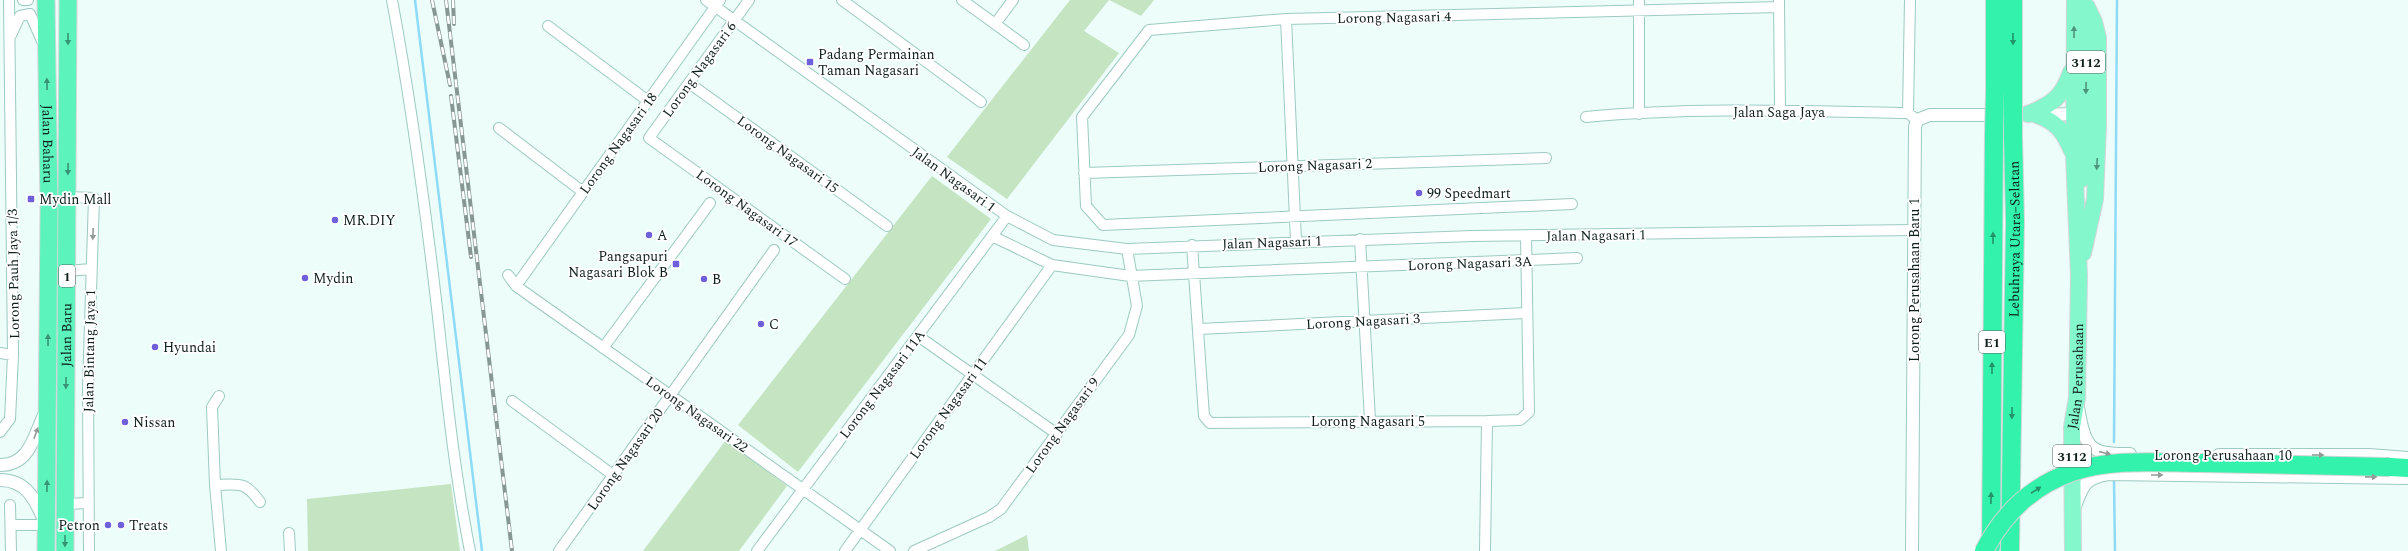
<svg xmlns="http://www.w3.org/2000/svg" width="2408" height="551" font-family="Spectral,serif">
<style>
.green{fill:#c5e4c1}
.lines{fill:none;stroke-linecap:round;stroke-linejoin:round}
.stream{stroke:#8edbf7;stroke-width:2.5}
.minor-casing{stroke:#9dcac1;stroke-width:12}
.tertiary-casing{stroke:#9dcac1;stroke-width:14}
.primary-casing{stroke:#d3d6d6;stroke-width:18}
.trunk-casing{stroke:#d3d6d6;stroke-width:19}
.motorway-casing{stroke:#d3d6d6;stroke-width:20}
.minor{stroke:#fff;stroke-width:10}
.tertiary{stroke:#fff;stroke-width:12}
.primary{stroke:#85f7cd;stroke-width:16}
.trunk{stroke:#5cf4bc;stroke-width:17}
.motorway{stroke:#33f2ac;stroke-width:18}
.rail-casing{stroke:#869794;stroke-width:4}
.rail{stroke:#fff;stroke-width:2.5;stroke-dasharray:8;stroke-linecap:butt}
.motorway-bridge-casing{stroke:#d3d6d6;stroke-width:20;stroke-linecap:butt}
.motorway-bridge{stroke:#33f2ac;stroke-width:18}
.oneway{fill:#4f957d}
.oneway2{fill:#389474}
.oneway3{fill:#22936b}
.oneway4{fill:#929a98}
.poi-dot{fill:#6e60da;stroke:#fff;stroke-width:1.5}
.labels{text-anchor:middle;stroke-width:3.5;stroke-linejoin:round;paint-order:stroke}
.shield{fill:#fff;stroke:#56625f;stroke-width:1}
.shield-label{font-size:13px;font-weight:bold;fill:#0d1e1b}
.street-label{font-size:14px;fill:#0d1e1b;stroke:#fff}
.poi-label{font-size:14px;fill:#0d1e1b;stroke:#fff;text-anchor:start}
</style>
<rect width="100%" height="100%" fill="#ecfdfa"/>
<path class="green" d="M1070,0H1154L1141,16L1109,0L1084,31L1119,53L1007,199L947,157Z
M932,176L991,219L798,472L738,425Z
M726,440L787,486L739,551H643Z
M451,484L460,551H308L307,499Z
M1027,535L1029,551H995Z"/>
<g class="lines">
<path class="stream" d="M415,0L482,551
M2114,442L2117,0
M2114,481L2115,551"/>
<g class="minor-casing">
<path id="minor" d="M23,0H28
M392,0C411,102 425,205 437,308C446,390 454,471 470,551
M706,0L1007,216L1053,240L1127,249L1472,236L1914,230
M749,0L649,138L845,279
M842,0L981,102
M962,0L1024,45
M1639,0V114
M1779,0L1780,111
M1286,19L1296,241
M995,24L1013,0
M548,26L648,101
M11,35L20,16L30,14L43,43
M689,83L887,226
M1908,113L1910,0
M1586,117C1692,107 1801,111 1908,113L1917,120
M499,128L583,192
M1084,173L1546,158
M68,197L94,198L88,387L89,551
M1572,204L1103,225L1086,206L1082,117L1149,30L1286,19L1779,7
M992,236L1052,265L1130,276L1577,258
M1360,239L1370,420
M1192,245L1204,416L1210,423L1487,421L1520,420L1529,412L1526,236
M67,271L91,269
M508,275L516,286L890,551
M516,286L720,0
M1199,329L1527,313
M918,336L1057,434
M603,348L710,203
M0,353L13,355
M219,396L212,407L215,485L221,551
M512,401L613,475
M0,432L10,419L13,355L9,0
M215,485C239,484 245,481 260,502
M65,504L88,503
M10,505L11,551
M11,525H46
M289,533L290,551
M559,551L774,250
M757,551L1007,216
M845,551L1052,265
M914,551L989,517L1001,509L1129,335L1137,306L1127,249
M1485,551L1487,421"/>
</g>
<g class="tertiary-casing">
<path id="tertiary" d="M2038,115L2075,114L2081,116
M2078,407C2085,447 2088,455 2130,454
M2219,455H2369L2408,458
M0,465C31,465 34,434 46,411
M0,480C26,480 35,499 44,520
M2075,506C2083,485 2085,478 2108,474L2408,478
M1912,551L1915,127L1917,120L1930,115H2002"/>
</g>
<g class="primary-casing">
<g id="primary">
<path d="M2028,114C2051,105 2063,97 2071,72"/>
<path d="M2037,115C2057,122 2064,132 2072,151"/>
<path d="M2082,179L2085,157L2087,15"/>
<path d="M2083,253L2095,199L2098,125V38L2094,22L2087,7"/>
<path id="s1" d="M2073,551L2072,427L2077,398L2079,276L2074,154L2075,0"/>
</g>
</g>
<g class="trunk-casing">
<g id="trunk">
<path id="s2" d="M46,0L49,209L46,551"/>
<path id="s3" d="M65,551L68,0"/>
</g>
</g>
<g class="motorway-casing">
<g id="motorway">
<path d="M1995,92V0"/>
<path d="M2013,94V0"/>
<path d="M2390,467L2408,468"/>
<path d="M1991,546L1994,133"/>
<path id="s4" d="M2010,551L2015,222L2013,136"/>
</g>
</g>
<use href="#minor" class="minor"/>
<use href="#tertiary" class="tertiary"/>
<use href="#primary" class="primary"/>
<use href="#trunk" class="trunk"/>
<use href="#motorway" class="motorway"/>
<g class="rail-casing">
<path id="rail" d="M432,0L450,85
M446,0L512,551
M453,0L454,24
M451,96L471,257"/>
</g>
<use href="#rail" class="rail"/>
<g class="motorway-bridge-casing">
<path id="motorway-bridge" d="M2013,94V136
M1994,133L1995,92
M1984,551C2003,514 2032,486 2072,472C2113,458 2159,463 2202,463C2264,464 2327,466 2390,467"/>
</g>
<use href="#motorway-bridge" class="motorway-bridge"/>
</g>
<defs><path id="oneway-solid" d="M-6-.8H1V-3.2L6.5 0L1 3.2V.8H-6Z"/></defs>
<g class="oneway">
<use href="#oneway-solid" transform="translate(2074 32) rotate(-90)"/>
<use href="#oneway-solid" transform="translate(2086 88) rotate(91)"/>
<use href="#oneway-solid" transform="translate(2097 164) rotate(92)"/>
</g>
<g class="oneway2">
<use href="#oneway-solid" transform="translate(68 39) rotate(90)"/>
<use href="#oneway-solid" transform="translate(47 84) rotate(-91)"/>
<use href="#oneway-solid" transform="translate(68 169) rotate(91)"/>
<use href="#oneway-solid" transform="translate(48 340) rotate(-90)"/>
<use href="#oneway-solid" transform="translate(66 383) rotate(91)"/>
<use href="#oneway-solid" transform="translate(47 486) rotate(-89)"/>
<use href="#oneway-solid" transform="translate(65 541) rotate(90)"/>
</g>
<g class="oneway3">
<use href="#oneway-solid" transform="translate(2013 39) rotate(90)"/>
<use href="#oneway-solid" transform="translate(1993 238) rotate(-90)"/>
<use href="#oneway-solid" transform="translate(1992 368) rotate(-90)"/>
<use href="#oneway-solid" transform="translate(2012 413) rotate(91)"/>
<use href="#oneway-solid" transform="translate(2036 490) rotate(-33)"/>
<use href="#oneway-solid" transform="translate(1991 498) rotate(-89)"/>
</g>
<g class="oneway4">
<use href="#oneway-solid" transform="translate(93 234) rotate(92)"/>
<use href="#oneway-solid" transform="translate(36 433) rotate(-70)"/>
<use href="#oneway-solid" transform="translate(2105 453) rotate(13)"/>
<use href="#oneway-solid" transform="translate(2318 455)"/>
<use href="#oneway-solid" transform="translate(2157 475)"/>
<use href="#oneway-solid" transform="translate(2371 477) rotate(1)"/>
</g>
<g class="poi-dot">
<rect x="806" y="58" width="8" height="8" rx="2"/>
<circle cx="1419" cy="193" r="4"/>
<rect x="27" y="195" width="8" height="8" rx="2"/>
<circle cx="335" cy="220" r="4"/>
<circle cx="649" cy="235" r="4"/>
<rect x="672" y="260" width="8" height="8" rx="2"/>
<circle cx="305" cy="278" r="4"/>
<circle cx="704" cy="279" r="4"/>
<circle cx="761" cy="324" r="4"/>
<circle cx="155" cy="347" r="4"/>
<circle cx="125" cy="422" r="4"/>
<circle cx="108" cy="525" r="4"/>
<circle cx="121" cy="525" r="4"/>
</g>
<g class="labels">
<g class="shield">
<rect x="2067" y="51" width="38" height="22" rx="3"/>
<rect x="59" y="265" width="16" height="22" rx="3"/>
<rect x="1979" y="331" width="26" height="22" rx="3"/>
<rect x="2053" y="445" width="38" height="22" rx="3"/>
</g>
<g class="shield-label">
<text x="2086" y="67">3112</text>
<text x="67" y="281">1</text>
<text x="1992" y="347">E1</text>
<text x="2072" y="461">3112</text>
</g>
<g class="street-label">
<text transform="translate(1394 17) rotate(-1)" y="5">Lorong Nagasari 4</text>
<text transform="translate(699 69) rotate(-54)" y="5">Lorong Nagasari 6</text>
<text x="1779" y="117">Jalan Saga Jaya</text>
<text transform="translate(618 143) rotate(-54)" y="5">Lorong Nagasari 18</text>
<text dy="5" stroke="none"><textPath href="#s2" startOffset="144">Jalan Baharu</textPath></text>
<text transform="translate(788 154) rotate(36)" y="5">Lorong Nagasari 15</text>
<text transform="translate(1315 165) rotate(-2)" y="5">Lorong Nagasari 2</text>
<text transform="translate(954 179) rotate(36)" y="5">Jalan Nagasari 1</text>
<text transform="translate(747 208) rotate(36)" y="5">Lorong Nagasari 17</text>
<text transform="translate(1596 235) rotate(-1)" y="5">Jalan Nagasari 1</text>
<text dy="5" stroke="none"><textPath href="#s4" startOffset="312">Lebuhraya Utara–Selatan</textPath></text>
<text transform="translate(1272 242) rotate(-2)" y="5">Jalan Nagasari 1</text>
<text transform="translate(1470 263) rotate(-2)" y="5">Lorong Nagasari 3A</text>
<text transform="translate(13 274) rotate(-91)" y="5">Lorong Pauh Jaya 1/3</text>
<text transform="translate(1914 280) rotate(-90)" y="5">Lorong Perusahaan Baru 1</text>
<text transform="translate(1363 321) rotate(-3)" y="5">Lorong Nagasari 3</text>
<text dy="5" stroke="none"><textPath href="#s3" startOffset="216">Jalan Baru</textPath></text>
<text transform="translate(89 351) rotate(-89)" y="5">Jalan Bintang Jaya 1</text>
<text dy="5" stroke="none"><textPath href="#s1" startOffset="175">Jalan Perusahaan</textPath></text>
<text transform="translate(882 384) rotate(-53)" y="5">Lorong Nagasari 11A</text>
<text transform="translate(948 408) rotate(-54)" y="5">Lorong Nagasari 11</text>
<text transform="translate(697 414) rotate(35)" y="5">Lorong Nagasari 22</text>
<text x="1368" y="426">Lorong Nagasari 5</text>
<text transform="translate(1062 425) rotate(-54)" y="5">Lorong Nagasari 9</text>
<text x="2223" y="460">Lorong Perusahaan 10</text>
<text transform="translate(625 459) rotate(-55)" y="5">Lorong Nagasari 20</text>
</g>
<g class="poi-label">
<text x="818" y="59">Padang Permainan<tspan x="818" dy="16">Taman Nagasari</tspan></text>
<text x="1427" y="198">99 Speedmart</text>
<text x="39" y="204">Mydin Mall</text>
<text x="343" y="225">MR.DIY</text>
<text x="657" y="240">A</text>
<text x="668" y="261" text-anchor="end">Pangsapuri<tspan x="668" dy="16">Nagasari Blok B</tspan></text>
<text x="313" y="283">Mydin</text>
<text x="712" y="284">B</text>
<text x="769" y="329">C</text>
<text x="163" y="352">Hyundai</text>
<text x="133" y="427">Nissan</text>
<text x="100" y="530" text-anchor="end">Petron</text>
<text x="129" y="530">Treats</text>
</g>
</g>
</svg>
